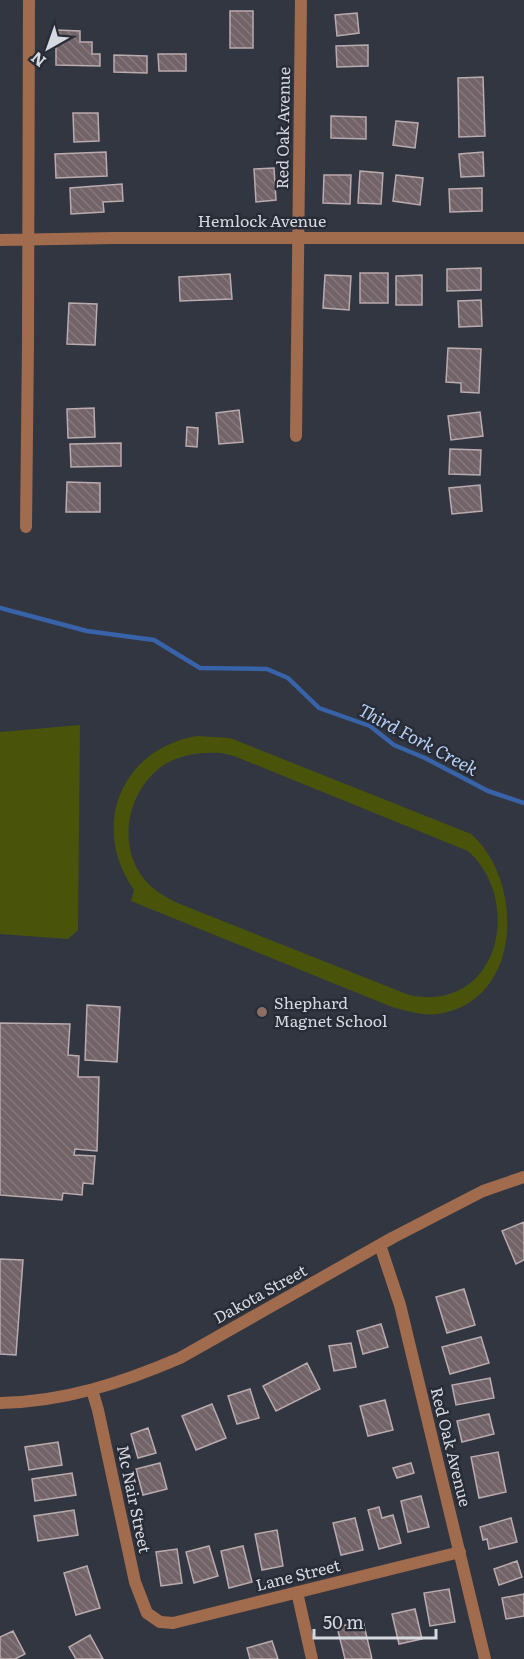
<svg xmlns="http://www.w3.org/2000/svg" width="524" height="1659" font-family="Literata,serif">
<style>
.green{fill:#4a530a;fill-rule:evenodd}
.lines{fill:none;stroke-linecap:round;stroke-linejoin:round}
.stream{stroke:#3863a8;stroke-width:4.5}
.building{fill:url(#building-back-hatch);stroke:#baabaf;stroke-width:1.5}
.minor{stroke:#a16b4d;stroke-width:12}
.education-dot{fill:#8d6e63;stroke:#282c36;stroke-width:2}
.labels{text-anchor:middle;stroke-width:5;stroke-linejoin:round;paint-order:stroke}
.street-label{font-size:16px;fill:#d7d9e0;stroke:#282c36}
.poi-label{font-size:16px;fill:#d7d9e0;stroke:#282c36;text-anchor:start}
.water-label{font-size:18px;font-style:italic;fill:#b7d0f6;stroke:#282c36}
</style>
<defs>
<pattern id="building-back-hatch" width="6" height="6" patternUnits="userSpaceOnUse" patternTransform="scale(1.5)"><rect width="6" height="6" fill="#716367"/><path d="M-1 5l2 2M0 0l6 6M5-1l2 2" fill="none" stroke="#84797c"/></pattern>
</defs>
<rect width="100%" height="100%" fill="#323640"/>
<path class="green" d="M80,725L78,930L68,939L0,934V732Z
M197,736L230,738L471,834C524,880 524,1001 438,1014C423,1016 407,1011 392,1007L131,901L134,890C90,828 120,749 197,736ZM221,753L234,756L468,851C524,901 499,1014 409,995L175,902C164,896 153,890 145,880C115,845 128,786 167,763C184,754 202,752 221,753Z"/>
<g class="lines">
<path class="stream" d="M0,608L87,631L154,640L200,668L267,669L288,678L319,708L370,726L394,745L425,758L488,791L524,803"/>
</g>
<path class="building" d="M230,11H253V48H230Z
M357,13L359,33L337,36L335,15Z
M56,30L80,31V42H92V54H100V66L56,65Z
M368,45V66L337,67L336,46Z
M158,54H186V71H159Z
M114,55L147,56V73L114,72Z
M483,77L485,136L459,137L458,78Z
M73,113H98L99,141L74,142Z
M331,116L366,117V139L331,138Z
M396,121L418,123L415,148L393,145Z
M106,152L107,176L56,178L55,154Z
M483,152L484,176L461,177L459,154Z
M274,168L276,200L256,202L254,169Z
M360,171L383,173L381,204L358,203Z
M324,175H351L350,204L323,203Z
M396,175L423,178L420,205L393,201Z
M122,184L123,201L103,202L104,212L71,214L70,188Z
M482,188V211L450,212L449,189Z
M481,268V290L447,291V269Z
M360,273H388V303H360Z
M230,274L232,299L180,301L179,277Z
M325,275L351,276L349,310L323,308Z
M422,275V305H396V276Z
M481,300L482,326L459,327L458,301Z
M69,303L97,304L95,345L67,344Z
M448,348L481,349L479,393L461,392V383L446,382Z
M94,408L95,437L68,438L67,409Z
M239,410L243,442L219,444L216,413Z
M480,412L483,436L451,440L448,416Z
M187,427L198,428L197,447L186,446Z
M121,443V466L71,467L70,444Z
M450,449L481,450L480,475L449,474Z
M67,482L100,483V512H66Z
M480,485L482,511L452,514L449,488Z
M87,1005L120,1007L117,1062L85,1060Z
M0,1023L70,1024L68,1055L79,1056L78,1077H99L97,1151L75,1149L74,1155L95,1156L93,1184L83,1183L82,1195L63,1193L62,1200L0,1195Z
M524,1222V1260L516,1264L502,1231Z
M0,1259L23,1260L16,1355L0,1354Z
M464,1289L475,1325L447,1333L436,1297Z
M381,1324L388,1347L363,1354L357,1331Z
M481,1337L489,1363L450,1374L442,1347Z
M351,1343L356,1367L334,1371L329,1346Z
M307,1363L320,1389L276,1411L263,1386Z
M490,1378L494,1398L456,1405L452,1385Z
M250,1389L259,1418L237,1424L228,1396Z
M385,1400L393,1430L368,1436L360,1406Z
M212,1404L226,1438L196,1450L182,1416Z
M489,1414L494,1434L462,1442L457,1421Z
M148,1428L156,1453L138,1458L131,1434Z
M58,1442L62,1465L29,1470L25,1447Z
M498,1452L506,1492L479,1498L471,1457Z
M160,1463L167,1489L143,1495L136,1469Z
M411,1463L414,1473L397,1478L393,1468Z
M72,1473L76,1495L35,1501L32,1479Z
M421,1496L429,1527L408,1532L401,1501Z
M379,1507L382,1518L393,1515L401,1543L379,1549L368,1510Z
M74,1510L78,1535L38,1541L34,1516Z
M355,1518L363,1550L341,1555L333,1523Z
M511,1518L517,1542L489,1549L487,1539L483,1540L480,1527Z
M277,1530L283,1566L262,1570L255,1534Z
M209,1546L218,1576L194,1583L186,1552Z
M243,1546L252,1582L229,1588L221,1551Z
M177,1549L182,1583L161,1586L156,1552Z
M517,1561L522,1577L499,1585L494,1569Z
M87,1566L100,1608L76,1615L64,1573Z
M449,1589L455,1622L430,1626L424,1593Z
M524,1594V1616L506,1619L502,1598Z
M415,1609L422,1639L399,1644L392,1614Z
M363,1621L372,1659H345L337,1627Z
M13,1631L25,1654L15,1659H0V1637Z
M90,1635L103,1659H76L69,1647Z
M272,1641L278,1659H250L247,1648Z"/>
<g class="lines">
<path class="minor" d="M0,240L114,238H524
M296,436L301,0
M26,527L28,342L29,0
M380,1245L400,1305L485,1659
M92,1390L98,1410L135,1582L147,1613L160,1622L173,1623L460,1552
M0,1403C63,1402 122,1383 180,1358L392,1238L483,1191L524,1177
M297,1592L312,1659"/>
</g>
<circle class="education-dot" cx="262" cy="1012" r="6"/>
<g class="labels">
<g class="street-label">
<text transform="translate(283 128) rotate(-89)" y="6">Red Oak Avenue</text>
<text x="262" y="227">Hemlock Avenue</text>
<text transform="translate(260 1294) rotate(-29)" y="6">Dakota Street</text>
<text transform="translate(451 1447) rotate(76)" y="6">Red Oak Avenue</text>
<text transform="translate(134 1499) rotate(78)" y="6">Mc Nair Street</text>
<text transform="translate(298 1575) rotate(-14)" y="6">Lane Street</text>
</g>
<g class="poi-label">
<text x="274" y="1009">Shephard<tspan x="274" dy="18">Magnet School</tspan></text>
</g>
<g class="water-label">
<text transform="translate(418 740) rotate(28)" y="6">Third Fork Creek</text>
</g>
</g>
<g transform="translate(48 48) rotate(220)" stroke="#282c36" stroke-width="4.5" paint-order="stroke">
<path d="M0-4.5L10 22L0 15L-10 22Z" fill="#d7d9e0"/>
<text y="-9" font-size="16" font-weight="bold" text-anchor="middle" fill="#d7d9e0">N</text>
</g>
<path d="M314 1629v9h122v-9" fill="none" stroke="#d7d9e0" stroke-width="3"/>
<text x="323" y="1629" font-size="18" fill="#d7d9e0" stroke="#282c36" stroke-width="4.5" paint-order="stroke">50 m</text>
</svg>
